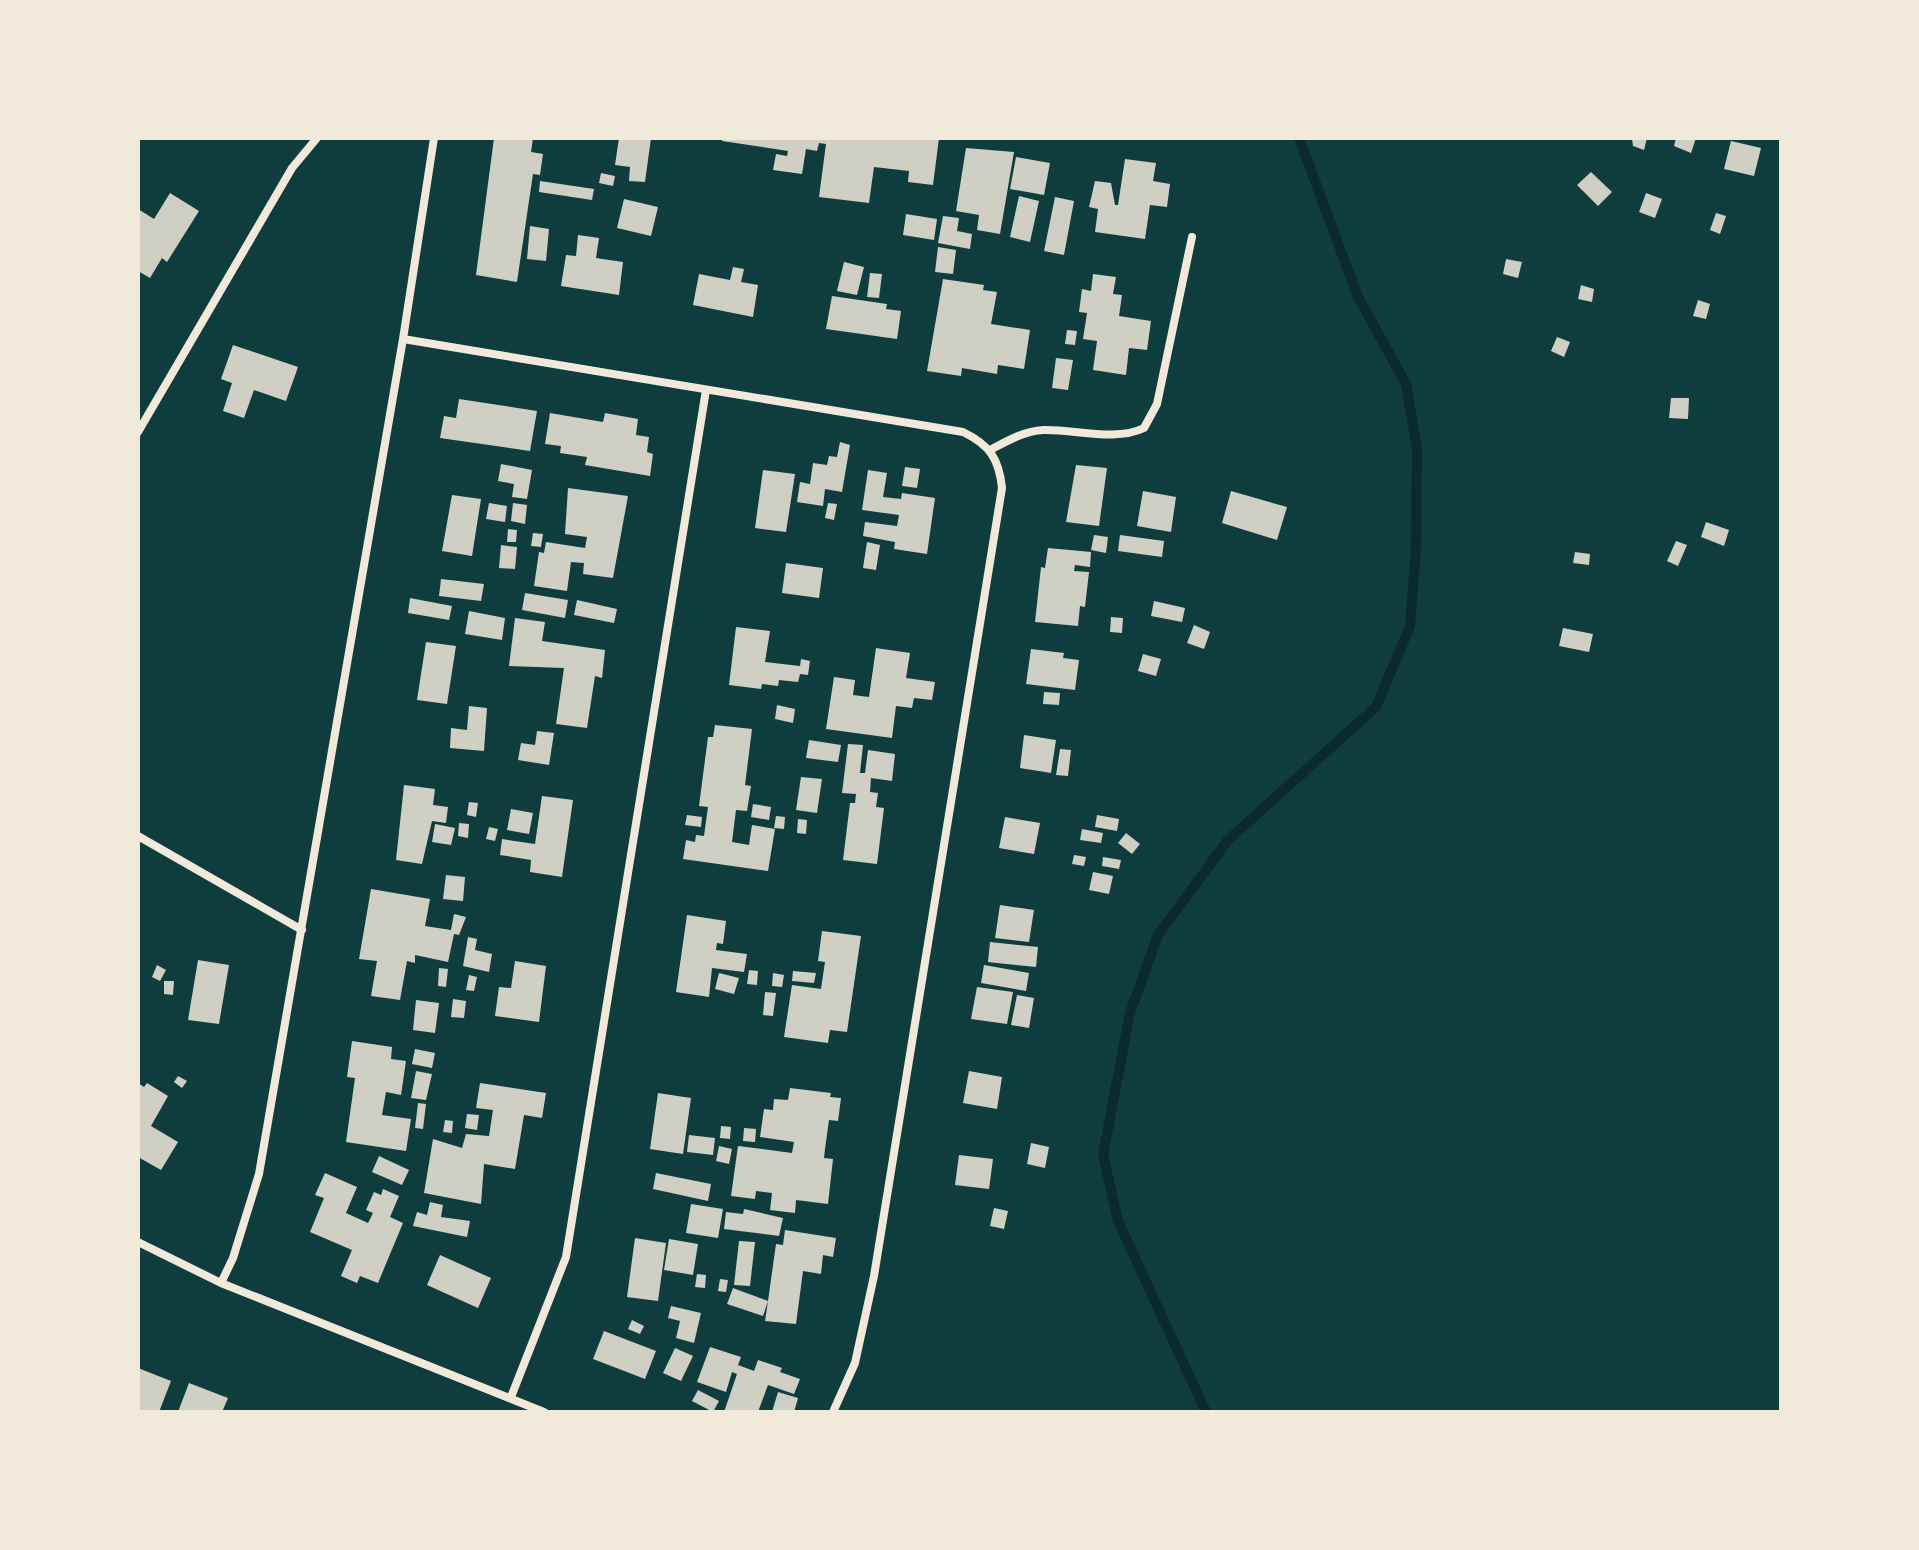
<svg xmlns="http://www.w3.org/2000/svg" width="1919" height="1550" font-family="Inter,sans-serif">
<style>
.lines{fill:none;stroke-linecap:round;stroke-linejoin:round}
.stream{stroke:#0a2a2b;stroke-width:10}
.building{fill:#cfcfc3}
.minor{stroke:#f1e9da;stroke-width:8}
</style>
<rect width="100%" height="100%" fill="#0f3d3e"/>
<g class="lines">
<path class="stream" d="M1206,1412L1118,1221L1103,1155L1130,1013L1158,935L1228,840L1376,707L1410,626L1416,547L1417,448L1406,384L1358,297L1299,138"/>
</g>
<path class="building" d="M494,138H533L531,152L543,154L540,175L533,174L517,282L476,275Z
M619,138H651L645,182L629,181L630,167L615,165Z
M723,138H939L933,185L908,182L909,171L874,167L869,203L819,197L826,144L819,143L817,151L806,149L802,174L773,170L776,154L787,156L788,151L722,141Z
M1632,138H1647L1644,150L1633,146Z
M1676,138H1696L1691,153L1674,146Z
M1731,141L1761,148L1754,176L1724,169Z
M966,148L1014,152L1000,234L977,230L979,215L956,211Z
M1016,157L1050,163L1044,195L1010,189Z
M1125,159L1156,163L1153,181L1170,184L1167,207L1150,205L1145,239L1095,232L1098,209L1089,207L1095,181L1111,183L1115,205H1118Z
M1591,172L1612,192L1598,206L1577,185Z
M601,173L615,176L613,186L599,183Z
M540,181L594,189L592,200L539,192Z
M170,193L199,211L167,262L162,258L150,278L138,271V209L154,219Z
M1646,193L1662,199L1655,218L1639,212Z
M1019,196L1039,201L1030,242L1010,237Z
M1055,197L1074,201L1064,255L1044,251Z
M624,199L658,207L651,236L617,228Z
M1716,213L1726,216L1720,234L1710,230Z
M906,214L937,219L934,240L903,235Z
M943,216L959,218L957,231L972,234L970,249L938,243Z
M530,226L549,229L546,261L527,259Z
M578,235L599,238L596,258L623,262L619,295L561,286L566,255L576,256Z
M938,247L956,250L953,274L935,272Z
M1506,259L1522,262L1518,278L1503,274Z
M844,262L864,267L857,295L837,291Z
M733,267L744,269L741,282L758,285L753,317L693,305L699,274L730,280Z
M870,273L882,274L879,298L867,297Z
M1093,274L1116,277L1113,294L1122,295L1119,316L1151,321L1147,350L1129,348L1126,375L1093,370L1097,341L1083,339L1087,313L1079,312L1082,289L1091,291Z
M943,279L984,285L983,290L997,292L991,324L1030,330L1024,369L998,365L997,374L962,368L961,376L927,371Z
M1581,285L1594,289L1592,302L1578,299Z
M832,296L887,304L886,309L901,311L897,339L826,329Z
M1698,300L1710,304L1706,319L1693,316Z
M1067,330L1077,331L1075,345L1065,344Z
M1557,337L1570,342L1564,357L1551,351Z
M233,345L298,367L286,401L254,390L244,418L223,411L232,383L221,379Z
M1056,358L1073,360L1068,390L1052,388Z
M1671,398H1689L1688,419L1669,418Z
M459,399L537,411L530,451L440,438L444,416L456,418Z
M550,413L603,422L605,413L638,419L636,435L649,437L647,452L653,454L650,476L585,465L587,457L560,453L561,446L545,444Z
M840,442L850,445L842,492L825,489L823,506L797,502L800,482L810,484L813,463L827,465L829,456L837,457Z
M501,464L532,470L527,499L512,497L514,484L498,481Z
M1076,465L1107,468L1099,526L1066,522Z
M905,467L920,469L917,488L902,486Z
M763,470L795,474L786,532L755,528Z
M868,470L887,473L883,497L901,499L902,493L935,498L927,554L894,549L895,542L863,536L865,522L897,526L899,515L862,510Z
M568,488L628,496L613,578L583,574L584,563L571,562L567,591L534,586L539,552L544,553L546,542L585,548L587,537L565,534Z
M1143,491L1176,497L1171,532L1137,526Z
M1231,491L1287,507L1277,540L1222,523Z
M452,495L481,499L472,556L442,551Z
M489,503L507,506L505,522L486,519Z
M513,503L527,505L525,524L511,521Z
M828,503L837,504L834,520L825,518Z
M1706,522L1729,530L1724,546L1701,537Z
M508,529L517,530L516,542H507Z
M533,533L543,534L541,547L531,546Z
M1094,535L1108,537L1106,553L1091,550Z
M1120,535L1164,541L1162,557L1118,551Z
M1676,541L1687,545L1678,566L1667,561Z
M867,542L880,545L876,570L863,568Z
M501,545L517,547L515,569L499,568Z
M1048,548L1091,552L1090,567L1075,565L1074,571L1089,572L1085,607L1080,606L1078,626L1035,622L1041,567L1045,568Z
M1575,552L1590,554L1589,565L1573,563Z
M786,563L823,568L819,598L782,593Z
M441,579L484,584L481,601L439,596Z
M525,593L568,600L565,618L522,610Z
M410,598L452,606L449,620L408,613Z
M577,600L617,609L614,623L574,615Z
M1154,601L1185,608L1182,622L1151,616Z
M469,611L505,618L502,640L465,634Z
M1111,617L1123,618L1122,633L1110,632Z
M515,618L545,622L542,641L605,650L602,678L595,676L587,728L556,724L564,668L509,666Z
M1194,625L1210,632L1204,649L1187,643Z
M736,627L770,631L765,662L800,666L801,659L810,661L808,675L800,674L798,682L779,680L778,686L762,684L761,689L729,685Z
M1563,628L1593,634L1589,652L1559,646Z
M426,642L456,646L447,704L417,700Z
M876,648L910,653L906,678L935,682L932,700L914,698L912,708L896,706L892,738L826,729L834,677L855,680L853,695L869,697Z
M1031,649L1064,653L1063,658L1079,660L1075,690L1026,684Z
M1143,654L1161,659L1156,676L1138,671Z
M1044,692L1060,693L1059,705L1043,704Z
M777,705L795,709L793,723L775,719Z
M469,706L487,708L484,751L450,748L451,728L467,730Z
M715,725L752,729L745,785L751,786L747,811L736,810L732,842L749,845L752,825L775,829L768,871L683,859L686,840L695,842L696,835L704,836L708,807L699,806L708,737H713Z
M537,731L554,733L549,765L518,760L521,743L535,745Z
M1024,735L1056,740L1051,773L1020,768Z
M809,740L841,745L838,762L806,758Z
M848,744L863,745L860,773H865L868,750L895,754L892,781L871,778L870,792L878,793L876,807L884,808L877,864L843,860L850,803H855L856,794L842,793Z
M1060,749L1071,750L1068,776L1056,775Z
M801,777L822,779L817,813L796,810Z
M404,785L435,789L433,805L448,807L446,823L432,821L422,864L396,860Z
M542,796L573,800L562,877L530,872L531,860L500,855L502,839L535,844Z
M469,802L478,803L476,817L467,815Z
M753,804L771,807L769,820L751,817Z
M511,809L533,813L529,834L507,830Z
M687,815L702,817L701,827L685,825Z
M1097,815L1119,819L1117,831L1095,827Z
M776,816L785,817L784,829L774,828Z
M1005,817L1040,823L1034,854L999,848Z
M798,819L807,820L806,834L797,833Z
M459,823L469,824L468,838L458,836Z
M435,824L455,828L451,845L432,842Z
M489,827L498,829L495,841L486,839Z
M1082,829L1103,833L1101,843L1080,840Z
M1126,833L1140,844L1132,854L1118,843Z
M1074,855L1086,857L1084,866L1072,864Z
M1103,857L1121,860L1119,869L1102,866Z
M1093,872L1113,876L1109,894L1089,890Z
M446,875L465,877L463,901L443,899Z
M371,889L430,899L425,926L451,930L454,914L466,917L459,935L454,934L448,962L415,955V963L407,961L400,1000L371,996L377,961L359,959Z
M1000,905L1034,910L1029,942L995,938Z
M687,915L726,921L723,944L717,943L716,950L747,954L744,972L712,968L709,997L676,992Z
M822,931L861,936L847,1032L830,1030L828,1043L784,1037L792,985L821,989L825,962L818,961Z
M468,937L477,939L475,950L492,954L489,972L463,966Z
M990,942L1038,947L1036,967L988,962Z
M198,960L229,965L219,1024L188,1020Z
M515,961L546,966L539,1022L495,1016L499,987L511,988Z
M157,965L166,970L160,981L152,977Z
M984,965L1029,973L1026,991L981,983Z
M439,968L448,969L446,987L438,986Z
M749,970L758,971L757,985L747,984Z
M793,971L816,973L814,983L792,981Z
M719,973L739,978L734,994L715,989Z
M773,973L784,975L782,987L772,986Z
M469,975L477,977L474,991L466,990Z
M164,981H174L173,995L164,994Z
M977,987L1013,992L1007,1024L971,1019Z
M765,992L776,993L773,1016L763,1015Z
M1017,995L1034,998L1029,1028L1011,1025Z
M453,999L466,1001L464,1018L451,1017Z
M416,1000L439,1003L435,1033L413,1030Z
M352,1041L392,1047L391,1059L406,1061L401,1095L386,1092L382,1115L411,1119L406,1151L346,1142L355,1078L347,1077Z
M415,1049L435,1053L432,1068L412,1064Z
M416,1071L432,1074L426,1100L411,1098Z
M969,1071L1002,1077L997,1109L963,1103Z
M178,1076L187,1081L182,1088L174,1082Z
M138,1083L144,1087L147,1083L168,1096L151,1126L178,1142L161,1170L138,1157Z
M480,1083L546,1093L542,1118L524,1115L515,1169L484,1164L481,1204L424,1193L433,1139L462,1148L466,1134L489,1136L493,1110L476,1108Z
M790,1088L831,1093L830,1097L841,1098L838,1121L829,1120L825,1149L824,1158L833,1159L828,1204L796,1200L795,1213L770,1210L772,1193L756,1191L755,1199L731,1196L738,1146L792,1153L794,1142L760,1137L764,1109L773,1110L774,1099L788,1100Z
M658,1093L691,1098L683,1154L650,1149Z
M418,1103L426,1104L423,1129L415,1128Z
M467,1114L479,1115L477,1130L465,1128Z
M445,1120L453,1121L452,1133L443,1132Z
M721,1126L731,1127L730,1139L720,1138Z
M744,1128L756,1129L755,1142L743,1141Z
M689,1135L715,1138L713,1155L687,1152Z
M1031,1143L1049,1147L1045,1168L1027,1164Z
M719,1146L732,1149L729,1164L716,1161Z
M959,1155L993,1159L989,1189L955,1185Z
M379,1156L409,1170L402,1185L372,1172Z
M325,1173L357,1187L346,1213L368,1223L373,1213L366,1210L374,1192L381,1195L383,1189L399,1196L390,1217L403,1223L378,1283L360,1276L357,1283L341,1276L352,1250L310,1232L324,1198L315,1195Z
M656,1173L711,1184L708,1201L653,1189Z
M430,1202L443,1205L441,1217L470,1221L467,1237L413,1226L417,1212L427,1215Z
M691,1204L723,1209L718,1238L686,1233Z
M994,1208L1008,1211L1004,1229L990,1226Z
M744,1209L783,1218L779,1236L724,1229L726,1212L743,1214Z
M785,1230L836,1238L833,1257L823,1255L821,1274L803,1271L796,1324L765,1321L768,1301L763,1316L727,1304L733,1288L768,1301L776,1244L783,1245Z
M635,1238L666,1243L658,1301L627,1297Z
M669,1239L698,1244L693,1275L664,1270Z
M739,1241L755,1242L750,1286L734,1285Z
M440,1255L491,1278L478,1308L427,1285Z
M697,1274L706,1275L705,1288L695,1287Z
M720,1279L728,1280L726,1292L718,1291Z
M671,1306L701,1313L694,1343L676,1338L680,1321L668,1318Z
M632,1320L644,1326L640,1334L628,1329Z
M604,1331L656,1351L645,1379L593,1359Z
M710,1347L741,1357L738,1365L754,1371L758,1360L782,1368L780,1372L800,1379L794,1394L768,1385L758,1412H724L737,1374L732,1372L726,1392L697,1382Z
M675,1348L693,1356L681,1381L663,1373Z
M138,1368L171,1381L159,1412H138Z
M189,1383L228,1398L222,1412H178Z
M698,1390L719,1401L713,1412L692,1401Z
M778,1392L798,1398L794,1412H772Z"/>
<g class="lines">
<path class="minor" d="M403,339L963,432C990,445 999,459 1002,488L874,1276L855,1363L833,1412
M138,432L292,168L317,138
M990,450C1007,441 1024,431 1043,430C1075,429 1115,442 1144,428L1157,404L1192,237
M138,836L302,930
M138,1242L221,1283L544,1412
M221,1283L233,1258L259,1174L403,339L434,138
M511,1397L566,1257L706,390"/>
</g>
<rect width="1919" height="1550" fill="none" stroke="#f1e9da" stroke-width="280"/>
</svg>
